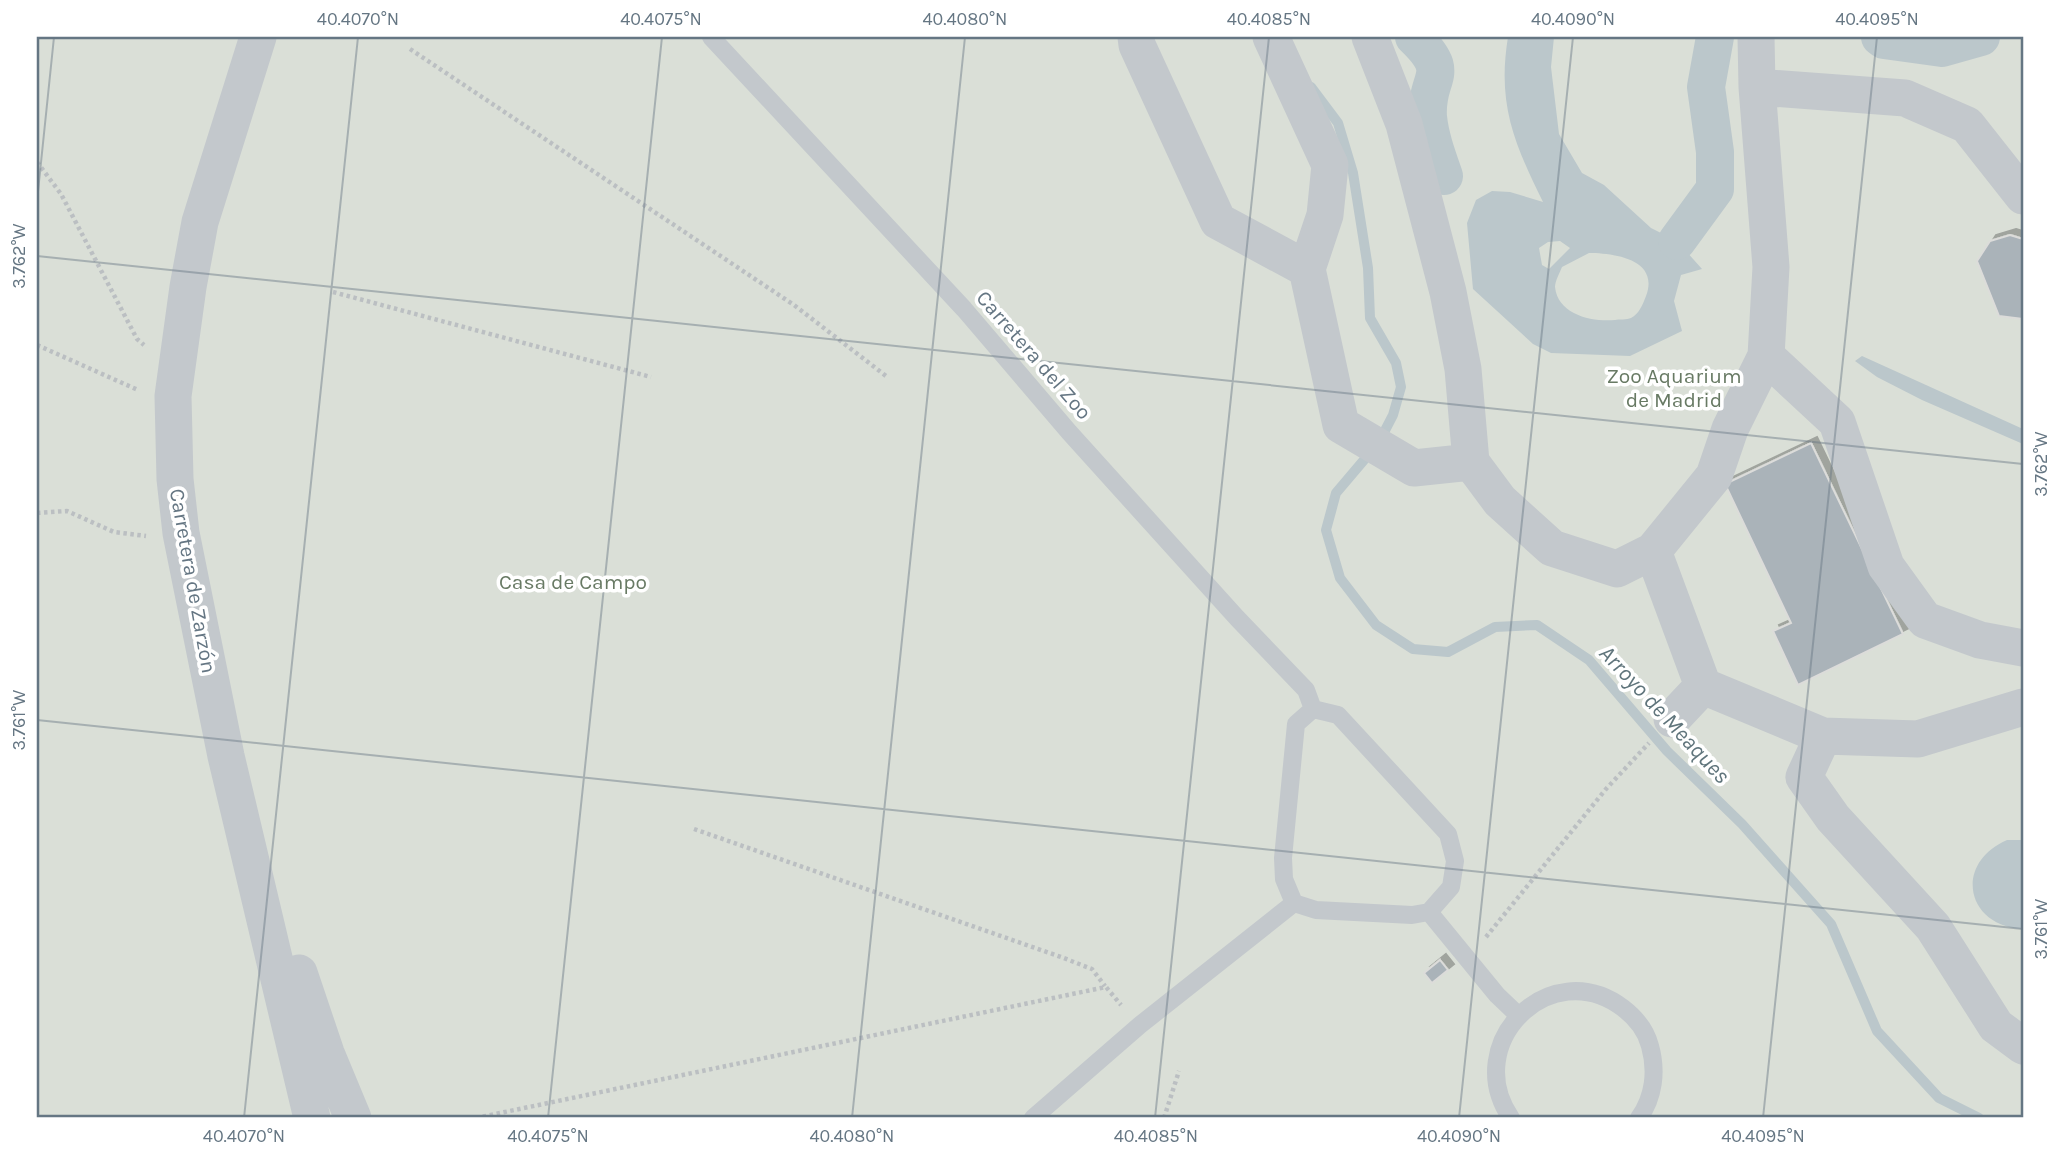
<svg xmlns="http://www.w3.org/2000/svg" width="2060" height="1155" font-family="Karla,sans-serif">
<style>
.green{fill:#dadfd7}
.water{fill:#bbc7cb;fill-rule:evenodd}
.lines{fill:none;stroke-linecap:round;stroke-linejoin:round}
.stream{stroke:#bbc7cb;stroke-width:10}
.canal{stroke:#bbc7cb;stroke-width:38}
.building{fill:#aab3b9;stroke:#dcdcda;stroke-width:2;filter:url(#shadow)}
.path{stroke:#bbbfc2;stroke-width:4.5;stroke-dasharray:3.5 3.5;stroke-linecap:butt}
.lane{stroke:#c3c8cc;stroke-width:18}
.street{stroke:#c3c8cc;stroke-width:37}
.ticks{fill:none;stroke:#657683;stroke-width:2;stroke-opacity:0.45}
.labels{text-anchor:middle;stroke-width:7;stroke-linejoin:round;paint-order:stroke}
.street-label{font-size:21px;fill:#657683;stroke:#fff}
.park-label{font-size:21px;fill:#687a64;stroke:#fff}
.water-label{font-size:23px;font-style:italic;fill:#60757c;stroke:#fff}
.neatline{fill:none;stroke:#657683;stroke-width:2.5}
.ticks-label{font-size:18px;text-anchor:middle;fill:#657683}
</style>
<defs>
<filter id="shadow"><feDropShadow dx="6" dy="-6" stdDeviation="0" flood-color="#0004"/></filter>
</defs>
<rect width="100%" height="100%" fill="#fafaf8"/>
<path class="green" d="M37,37H2023V1118H37Z"/>
<path class="water" d="M1508,37H1554L1551,67L1559,134L1582,173L1604,185L1651,228L1677,241L1702,269L1681,275L1674,301L1682,331L1630,356L1551,353L1533,344L1473,289L1467,223L1476,200L1492,191L1510,192L1543,202C1514,143 1497,104 1508,37ZM1560,241L1570,248L1549,269L1542,265L1539,248L1548,242ZM1589,253C1613,253 1660,259 1646,296C1643,304 1639,314 1631,318C1627,320 1619,319 1615,320C1592,322 1558,315 1555,287C1555,281 1560,272 1562,267Z
M1862,356L2023,429V444L1922,400L1877,377L1855,361Z
M2007,840H2023L2022,929C1965,925 1954,863 2007,840Z"/>
<g class="lines">
<path class="stream" d="M1311,87L1338,123L1353,173L1368,268L1370,318L1396,363L1401,387L1393,415L1379,442
M1364,460L1336,493L1326,530L1340,578L1376,625L1413,649L1448,652L1495,627L1537,625L1589,660L1667,751L1742,824L1831,924L1877,1031L1939,1098L1979,1118"/>
<path class="canal" d="M1414,37C1454,76 1425,74 1428,117C1430,137 1437,156 1444,176
M1880,37L1884,40L1942,48L1981,37
M1677,241L1715,189V152L1706,87L1715,37"/>
</g>
<path class="building" d="M2010,235L2023,239V319L1999,316L1977,261L1990,241Z
M1811,443L1903,634L1798,685L1773,631L1791,623L1725,484Z
M1440,960L1448,970L1432,983L1424,973Z"/>
<g class="lines">
<path class="path" d="M410,49L794,305L886,376
M37,162L61,194L137,339L144,345
M333,292L651,377
M37,345L138,390
M37,513L67,511L114,532L146,536
M694,829L1061,957L1092,969L1105,986
M1486,937L1606,789L1649,743
M476,1118L1106,987L1121,1005
M1164,1118L1179,1071"/>
<path class="lane" d="M711,37L964,309L1069,432L1237,618L1306,690L1313,709
M1313,709L1338,715L1448,834L1455,861L1451,887L1429,912L1412,915L1316,910L1294,903L1284,879L1283,858L1296,724Z
M1429,912L1497,995L1518,1015
M1033,1118L1140,1025L1294,903
M1511,1118C1460,1044 1550,953 1623,1008C1636,1018 1646,1030 1650,1046C1657,1071 1654,1097 1639,1118"/>
<path class="street" d="M258,37L200,222L188,287L173,396L175,479L181,533L226,756L312,1118
M1136,37L1137,45L1218,221L1307,269L1325,215L1330,165L1271,37
M1370,37L1404,124L1448,292L1463,369L1471,462
M1757,87L1905,98L1967,125L2023,196
M1307,269L1341,425L1414,468L1471,462L1500,501L1552,548L1617,569L1653,551L1703,686
M1766,356L1837,422L1886,566L1925,620L1980,640L2023,648
M1653,551L1714,476L1730,429L1766,356L1771,267L1757,87L1756,37
M1672,719L1703,686L1823,736L1918,739L2023,707
M1823,736L1804,777L1833,818L1933,927L1996,1026L2023,1046
M299,973L326,1053L353,1118"/>
</g>
<path class="ticks" d="M37,201L54,37M37,256L2023,464M37,720L2023,929M244,1118L358,37M548,1118L662,37M852,1118L965,37M1155,1118L1269,37M1459,1118L1573,37M1763,1118L1877,37"/>
<g class="labels">
<g class="street-label">
<text transform="translate(1034 355) rotate(49)" y="7">Carretera del Zoo</text>
<text transform="translate(193 581) rotate(80)" y="7">Carretera de Zarzón</text>
</g>
<g class="park-label">
<text x="1674" y="383">Zoo Aquarium<tspan x="1674" dy="24">de Madrid</tspan></text>
<text x="573" y="589">Casa de Campo</text>
</g>
<g class="water-label">
<text transform="translate(1665 714) rotate(47)" y="8">Arroyo de Meaques</text>
</g>
</g>
<rect width="2060" height="1155" fill="none" stroke="#ffffff" stroke-width="77"/>
<rect x="38" y="38" width="1984" height="1078" class="neatline"/>
<g class="ticks-label">
<text x="358" y="25">40.4070°N</text>
<text x="661" y="25">40.4075°N</text>
<text x="965" y="25">40.4080°N</text>
<text x="1269" y="25">40.4085°N</text>
<text x="1573" y="25">40.4090°N</text>
<text x="1877" y="25">40.4095°N</text>
<text transform="translate(19 256) rotate(-90)" y="6">3.762°W</text>
<text transform="translate(2041 464) rotate(-90)" y="6">3.762°W</text>
<text transform="translate(19 720) rotate(-90)" y="6">3.761°W</text>
<text transform="translate(2041 929) rotate(-90)" y="6">3.761°W</text>
<text x="244" y="1142">40.4070°N</text>
<text x="548" y="1142">40.4075°N</text>
<text x="852" y="1142">40.4080°N</text>
<text x="1156" y="1142">40.4085°N</text>
<text x="1459" y="1142">40.4090°N</text>
<text x="1763" y="1142">40.4095°N</text>
</g>
</svg>
